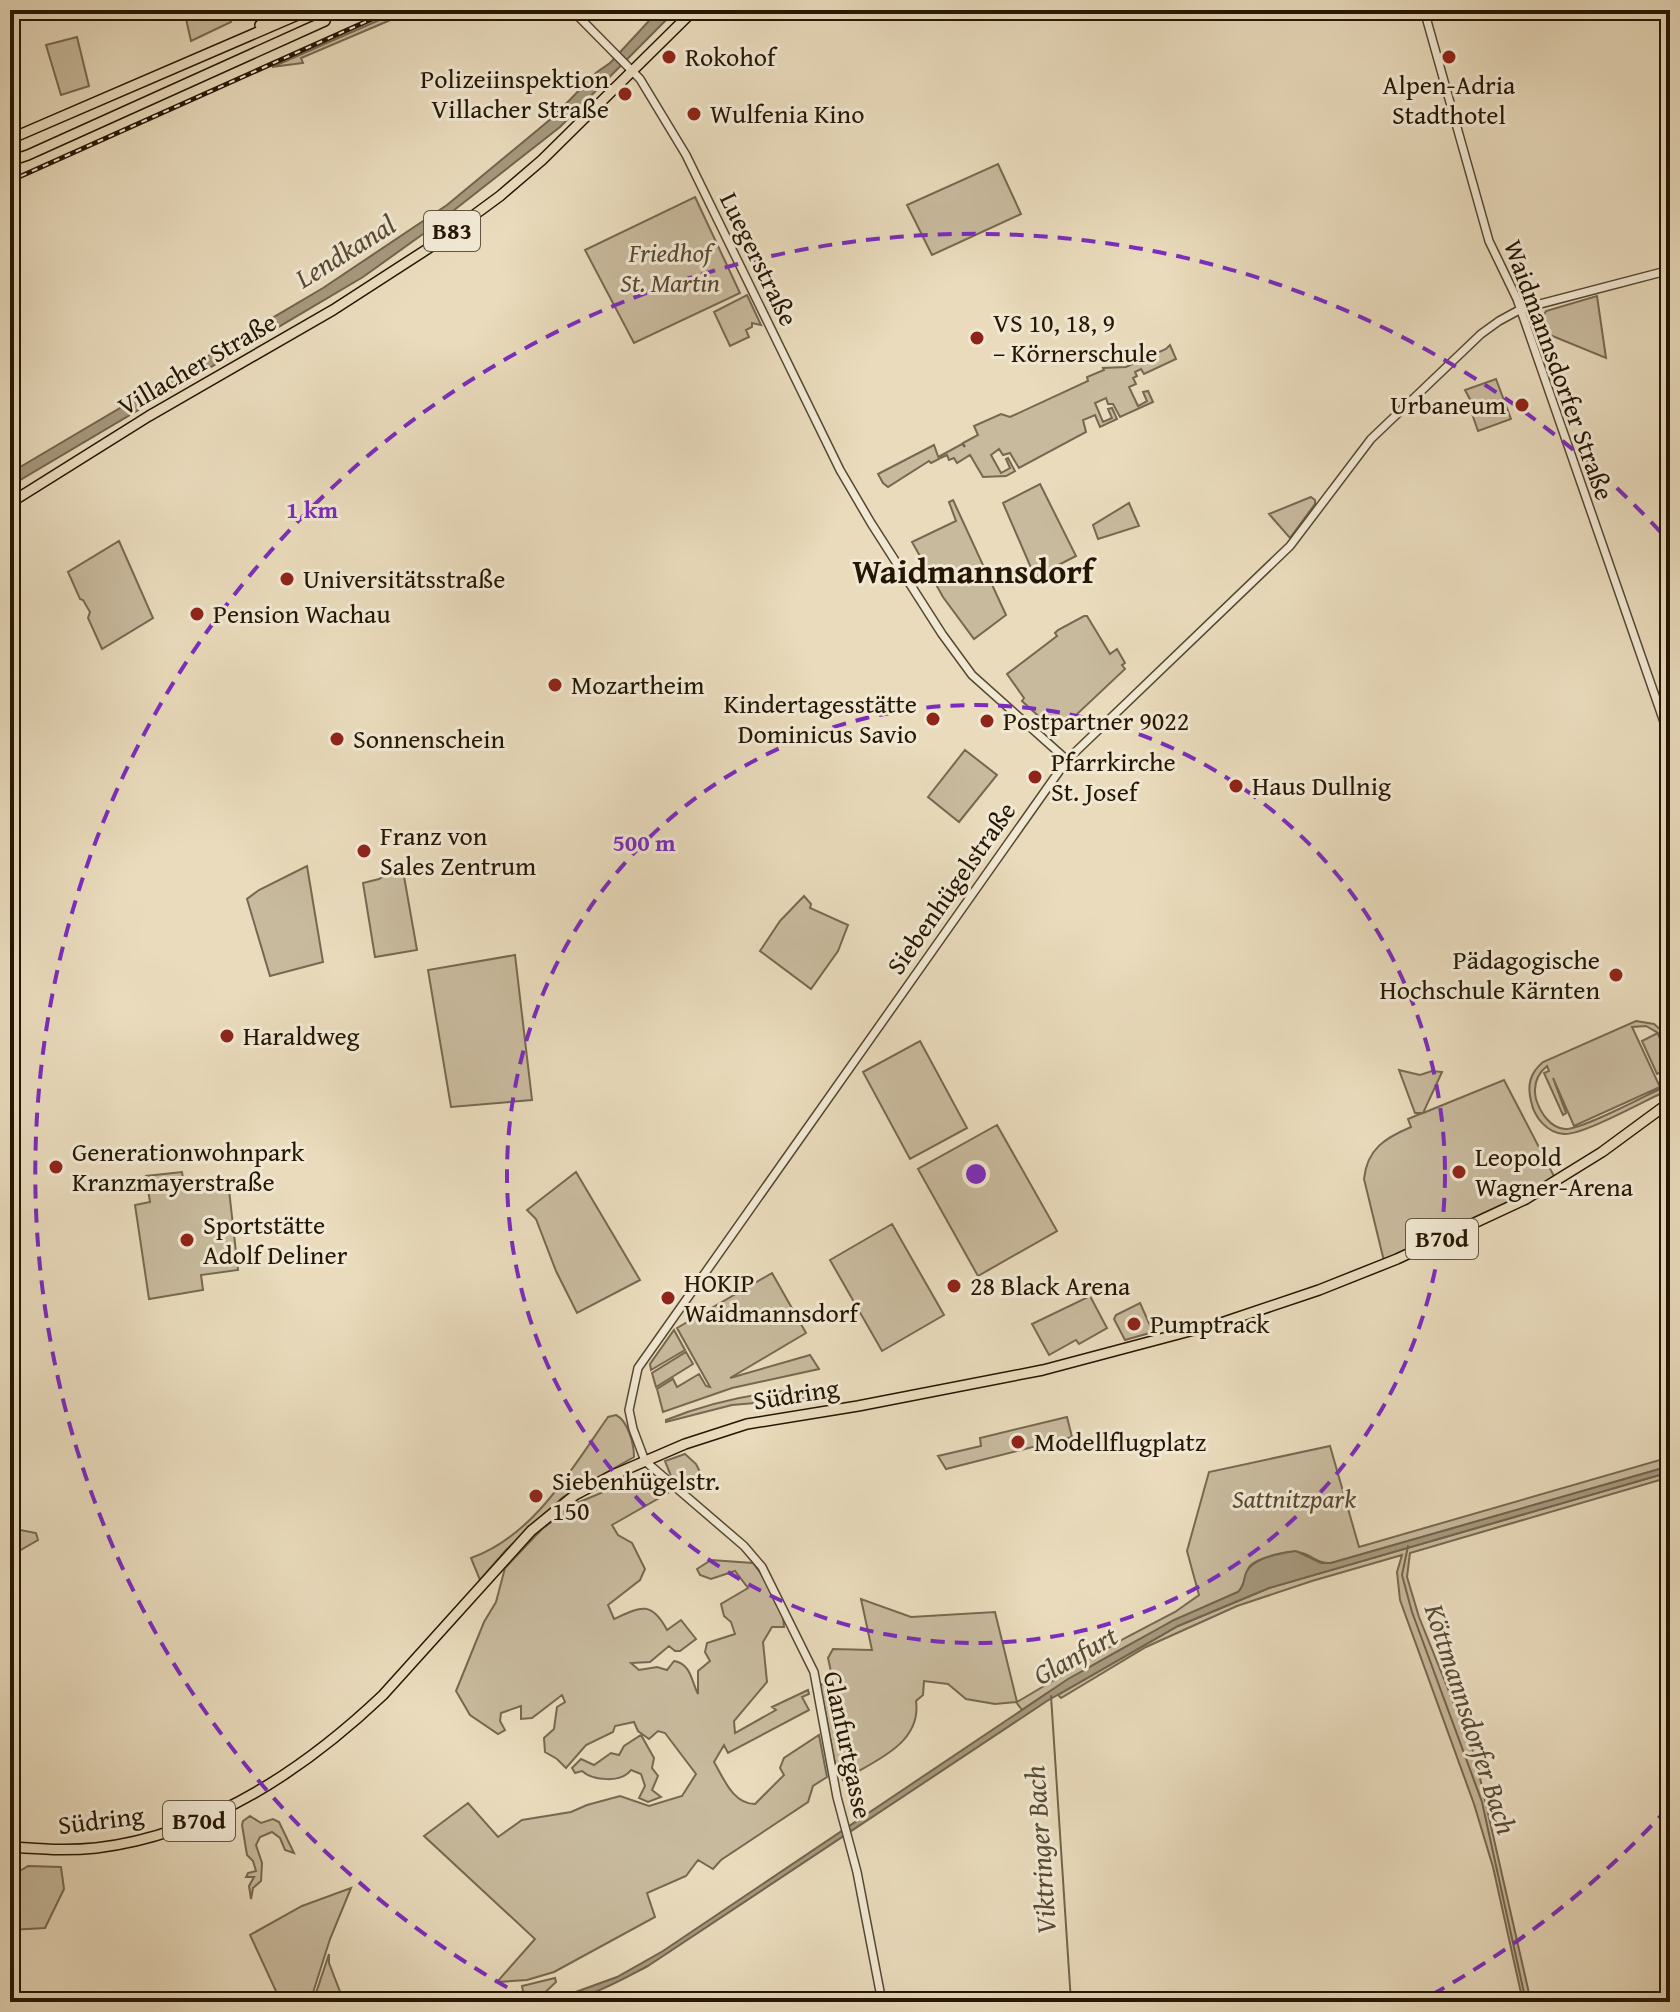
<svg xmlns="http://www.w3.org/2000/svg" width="1680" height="2012" font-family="'Gentium Book Plus',serif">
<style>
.green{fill:#c8ba9d;stroke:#766850;stroke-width:2}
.water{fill:#a6987d;stroke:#72644c;stroke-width:2}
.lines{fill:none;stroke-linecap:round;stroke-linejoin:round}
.stream{stroke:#72644c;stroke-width:2}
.primary-tunnel{stroke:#c2b497;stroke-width:9;stroke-dasharray:9 4.5;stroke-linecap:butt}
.tertiary-casing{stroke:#564731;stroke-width:10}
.primary-casing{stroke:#251603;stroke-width:12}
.tertiary{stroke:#f1e8d3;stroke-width:7}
.primary{stroke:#e9dbbc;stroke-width:9}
.rail-casing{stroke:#251603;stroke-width:5}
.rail{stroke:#f1e8d3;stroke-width:2;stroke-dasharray:6;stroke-linecap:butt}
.ring{fill:none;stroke:#7b2cbf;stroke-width:4;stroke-dasharray:14 10}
.poi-dot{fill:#8f2418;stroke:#f1e8d3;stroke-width:3}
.labels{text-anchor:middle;stroke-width:6;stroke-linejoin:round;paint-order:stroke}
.shield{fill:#f1e8d3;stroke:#625541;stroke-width:2}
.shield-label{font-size:24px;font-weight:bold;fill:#251603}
.poi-label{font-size:26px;fill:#251603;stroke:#f1e8d3;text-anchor:start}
.park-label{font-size:26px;font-style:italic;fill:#564731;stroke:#f1e8d3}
.street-label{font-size:26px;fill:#251603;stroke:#f1e8d3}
.water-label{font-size:28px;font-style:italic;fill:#594a34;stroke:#f1e8d3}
.district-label{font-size:34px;font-weight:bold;fill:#251603;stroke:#f1e8d3}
.centre{fill:#7b2cbf;stroke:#f1e8d3;stroke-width:4}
.ring-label{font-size:24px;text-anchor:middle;font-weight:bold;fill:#7b2cbf;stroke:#f1e8d3;stroke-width:6;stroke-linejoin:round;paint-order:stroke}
</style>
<rect width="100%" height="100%" fill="#e9dbbc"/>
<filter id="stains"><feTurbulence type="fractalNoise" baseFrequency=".0025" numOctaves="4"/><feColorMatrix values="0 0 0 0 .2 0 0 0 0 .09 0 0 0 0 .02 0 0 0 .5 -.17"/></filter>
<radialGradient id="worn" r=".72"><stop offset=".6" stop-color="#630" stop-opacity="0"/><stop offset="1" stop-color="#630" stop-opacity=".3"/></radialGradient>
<path class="green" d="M184,10H227L231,22L191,41Z
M402,10H414L301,58L303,63L272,67Z
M77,37L89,86L61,95L46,45Z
M998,164L1021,214L932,255L907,205Z
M695,197L740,293L634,343L585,250Z
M747,295L761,325L752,323V327L746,330L749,337L730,346L714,312Z
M1597,296L1606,358L1545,333L1541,320L1546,311Z
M1170,345L1176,359L1144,374L1141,369L1135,372L1137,376L1133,378L1136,384L1129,387L1138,406L1147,401L1143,392L1148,391L1153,402L1120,417L1113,404H1108L1106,398L1095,403L1103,422L1112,418L1108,409L1112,408L1117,419L1100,427L1095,415L1083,420L1086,432L1019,468L1010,453L1003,455L999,449L991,455L1001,473L1010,468L1006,459L1008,458L1015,471L1006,476L983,477L970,455L957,463L954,458L949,460L947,455L941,458L940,456L962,444L965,447L963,443L978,435L974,426L1001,414L1010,417L1088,381L1087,377L1104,370L1103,368L1126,367L1166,349Z
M1496,379L1511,419L1478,431L1469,405L1472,403L1465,390Z
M934,445L939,459L931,463L929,461L888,487L883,483L878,474Z
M1040,484L1076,556L1035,577L1003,503Z
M1311,497L1315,500V504L1290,538L1269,514Z
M953,500L1006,615L974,639L943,597L912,542L956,521L949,502Z
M1129,503L1139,526L1098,539L1093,525Z
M119,541L153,618L102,649L88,618L90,612L83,600L80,599L68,572Z
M1084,616H1087L1110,654L1117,649L1125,663L1122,665L1125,669L1057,733L1022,701L1024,698L1007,674L1057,636L1055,633L1058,630Z
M965,750L997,775L959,822L928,797Z
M402,865L417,950L375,957L363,883L379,879Z
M307,866L323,962L270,976L247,899L259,890Z
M804,896L811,904L810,908L848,925L838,951L811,989L760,951L780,921Z
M515,955L532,1100L451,1107L428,970Z
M1636,1021L1654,1024L1670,1038V1049L1658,1034L1670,1060V1068L1657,1074L1642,1041L1658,1033L1646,1026L1632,1027L1660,1087L1574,1126L1553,1078L1566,1113L1563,1115L1544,1073L1549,1071L1547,1066C1536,1075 1533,1086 1536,1099C1540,1112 1550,1128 1565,1129C1579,1131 1645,1096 1662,1088L1670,1079V1087L1662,1093C1642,1102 1583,1135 1564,1134C1547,1133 1534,1117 1531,1101C1527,1085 1530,1073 1543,1062Z
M920,1041L967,1128L910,1159L863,1072Z
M1399,1070L1420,1075L1432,1071L1442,1072L1423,1113L1504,1080L1555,1178L1514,1200L1384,1261L1364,1179C1367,1149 1385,1138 1411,1127L1408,1119L1422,1113H1415Z
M997,1125L1057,1231L978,1276L918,1169Z
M182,1172L184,1186L228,1181L238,1270L201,1275L203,1290L149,1299L135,1205L150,1202L146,1176Z
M576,1172L640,1280L577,1313L556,1271L536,1219L527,1210Z
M892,1224L944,1315L882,1351L830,1260Z
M772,1273L806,1333L730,1378L810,1355L819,1369L732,1388L663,1412L657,1389L673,1379L677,1387L699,1374L706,1386L710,1387L677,1328Z
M1090,1296L1107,1328L1079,1344L1076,1340L1049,1355L1032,1324Z
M1140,1303L1153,1332L1125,1340L1114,1319L1116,1315Z
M674,1330L685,1350L651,1370L650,1364Z
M686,1352L693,1364L656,1387L652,1373Z
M802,1389H829L831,1392L816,1394V1398L732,1405L666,1422V1420C710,1402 754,1393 802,1389Z
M616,1415C628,1421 634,1444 634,1457L563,1497L506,1550L480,1580L471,1558C534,1536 572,1468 608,1417Z
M1067,1417L1072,1437L946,1469L938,1456L981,1446L980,1438Z
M1330,1446L1359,1547L1670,1457V1466L1331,1563C1318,1564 1313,1556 1302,1553C1290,1549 1262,1557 1252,1564C1243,1571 1247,1584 1238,1592C1162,1625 1091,1663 1022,1710L1016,1702L995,1704L966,1699L948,1684L924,1681L923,1695L916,1701C922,1744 874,1761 843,1780L835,1763L820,1685L833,1681L828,1658L833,1649L872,1650L861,1599L911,1617L995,1612L1017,1702L1125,1638L1175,1612L1199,1595L1187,1551L1209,1472Z
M685,1454L696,1464L702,1476L689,1493L671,1476L665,1461Z
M1670,1472V1477L1410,1553L1407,1577L1419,1617L1475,1756L1531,2002H1523L1493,1867L1474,1804L1400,1600L1397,1572L1402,1555L1312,1581L1237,1606L1146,1647L1061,1698L1058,1695L1178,1626L1269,1588Z
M664,1488L668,1493L612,1525L618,1535L632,1543L645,1569L640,1580L608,1605L614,1619C640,1607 651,1600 667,1630L681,1620L696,1639L680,1651H675L669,1646L650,1662L631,1663L639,1670L657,1667L667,1670L674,1661C691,1664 691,1680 698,1694V1671L710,1661L705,1652L707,1643L735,1634L731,1622L724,1616L721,1604L748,1588L735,1571L711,1579L700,1575L697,1569L711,1560L753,1563C766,1580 784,1605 784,1627H772L763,1642L767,1682L734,1721L735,1733L776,1710L772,1707L808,1690L809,1694L802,1697L809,1710L728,1753L724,1745L714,1762C724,1779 733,1804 755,1804L784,1775L780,1768L784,1758L819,1735L827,1777L813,1786L808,1802L721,1860L713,1869L698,1860L686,1876L647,1893L655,1917L554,1972L527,1980L497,1982L535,1939L424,1836L468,1803L498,1837L522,1820L571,1812L587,1805L620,1796L649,1806L682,1796L696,1774L665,1733L658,1731L649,1739L638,1731L634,1722L615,1726L613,1732L586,1745L566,1768L557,1759L545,1752L544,1738L554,1729L557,1707L565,1702L562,1695L532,1718L521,1719V1706L501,1713L500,1721L505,1730L498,1734L470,1715L456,1691L484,1622L496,1602L505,1568L542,1529L577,1503L608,1490Z
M10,1528L36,1533L38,1540L10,1556Z
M641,1735L654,1758L652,1768L658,1776L652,1790L661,1797L648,1802L639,1798L645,1786L641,1774L631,1770C622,1783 593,1781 582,1771L575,1773L572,1768L581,1759L594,1765L611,1753L619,1755L624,1746Z
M250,1816L261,1823L273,1819L279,1822L294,1853L285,1850L280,1838L272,1832L260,1837L256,1845L262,1863L261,1881L253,1888L251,1899L249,1886L254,1877H246L248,1873L256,1871L253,1861L247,1855L242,1825L243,1821Z
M28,1866L61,1867L64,1889L45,1928L10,1930V1877Z
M351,1888L330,1939L310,2002H281L250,1935L302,1906Z
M329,1954V1963L344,2002H313Z
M555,1978L556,1982L535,2002H525L522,1986Z"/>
<path class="water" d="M659,10H676L560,127L430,229L363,277L10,486V473L323,288L447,205L552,118L597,72L610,63Z
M1670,1466V1472L1269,1588L1178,1626L1047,1701L648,1966C617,1982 584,2002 548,2002L617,1977L663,1951L1068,1679L1174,1620L1238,1592C1245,1585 1243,1581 1246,1573C1252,1558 1281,1553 1296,1551L1321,1563H1331Z"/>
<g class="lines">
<path class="stream" d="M1408,1546L1402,1575L1412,1612L1482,1802L1526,2002
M1051,1696L1071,2002"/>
<path class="primary-tunnel" d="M325,21L338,10"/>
<g class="tertiary-casing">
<path id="tertiary" d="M572,10L640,79L686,155L840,470L871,523L942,634L972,675L1067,760
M1424,10L1489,241L1517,299L1670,739
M882,2002L857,1872L837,1797L814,1672L762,1567L744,1546L645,1461L633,1429L629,1410L638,1368L1067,760L1290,546L1371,439L1481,334L1499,321L1521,309L1670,270"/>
</g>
<g class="primary-casing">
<path id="primary" d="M260,25L285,10
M10,139L309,10
M10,161L28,155L325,21
M10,503L149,416L333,310L432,246L500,196L542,160L694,10
M10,1847C39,1849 67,1851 96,1848C206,1835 304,1770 383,1695L531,1531L575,1495L613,1475L685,1444L747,1424L858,1406L1043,1370L1224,1322L1319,1290L1397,1259L1526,1199L1602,1152L1670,1102"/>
</g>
<use href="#tertiary" class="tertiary"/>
<use href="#primary" class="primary"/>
<g class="rail-casing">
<path id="rail" d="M10,181L392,10"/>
</g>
<use href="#rail" class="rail"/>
</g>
<g class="ring">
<circle cx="976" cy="1174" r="469"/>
<path d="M1668 1808A939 939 0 0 1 1424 1999M528 1999A939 939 0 1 1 1668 540"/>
</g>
<g class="poi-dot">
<circle cx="669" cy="57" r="8"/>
<circle cx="1449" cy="57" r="8"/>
<circle cx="625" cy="94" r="8"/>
<circle cx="694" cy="114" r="8"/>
<circle cx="977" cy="338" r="8"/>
<circle cx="1522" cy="405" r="8"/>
<circle cx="287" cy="579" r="8"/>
<circle cx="197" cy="614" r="8"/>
<circle cx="555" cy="685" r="8"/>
<circle cx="933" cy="719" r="8"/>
<circle cx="987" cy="721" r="8"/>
<circle cx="337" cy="739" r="8"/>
<circle cx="1035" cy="777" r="8"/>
<circle cx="1236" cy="786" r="8"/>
<circle cx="364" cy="851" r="8"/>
<circle cx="1616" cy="975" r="8"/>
<circle cx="227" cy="1036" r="8"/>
<circle cx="56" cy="1167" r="8"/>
<circle cx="1459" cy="1172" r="8"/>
<circle cx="187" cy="1240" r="8"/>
<circle cx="954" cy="1286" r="8"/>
<circle cx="668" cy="1298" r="8"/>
<circle cx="1134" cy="1324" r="8"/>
<circle cx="1018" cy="1442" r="8"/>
<circle cx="536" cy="1496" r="8"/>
</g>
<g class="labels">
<g class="shield">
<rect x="424" y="211" width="56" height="40" rx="6"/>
<rect x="1406" y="1219" width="72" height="40" rx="6"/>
<rect x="163" y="1801" width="72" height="40" rx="6"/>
</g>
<g class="shield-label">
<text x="452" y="239">B83</text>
<text x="1442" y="1247">B70d</text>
<text x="199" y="1829">B70d</text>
</g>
<g class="poi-label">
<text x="685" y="66">Rokohof</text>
<text x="609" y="88" text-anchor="end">Polizeiinspektion<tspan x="609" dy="30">Villacher Straße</tspan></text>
<text x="1449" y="94" text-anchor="middle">Alpen-Adria<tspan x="1449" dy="30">Stadthotel</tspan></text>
<text x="710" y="123">Wulfenia Kino</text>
<text x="993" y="332">VS 10, 18, 9<tspan x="993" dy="30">– Körnerschule</tspan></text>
<text x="1506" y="414" text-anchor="end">Urbaneum</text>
<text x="303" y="588">Universitätsstraße</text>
<text x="213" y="623">Pension Wachau</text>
<text x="571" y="694">Mozartheim</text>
<text x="917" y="713" text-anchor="end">Kindertagesstätte<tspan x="917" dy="30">Dominicus Savio</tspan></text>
<text x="1003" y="730">Postpartner 9022</text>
<text x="353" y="748">Sonnenschein</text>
<text x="1051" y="771">Pfarrkirche<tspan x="1051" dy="30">St. Josef</tspan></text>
<text x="1252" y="795">Haus Dullnig</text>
<text x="380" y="845">Franz von<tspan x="380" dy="30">Sales Zentrum</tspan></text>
<text x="1600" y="969" text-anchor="end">Pädagogische<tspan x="1600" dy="30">Hochschule Kärnten</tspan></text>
<text x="243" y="1045">Haraldweg</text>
<text x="72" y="1161">Generationwohnpark<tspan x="72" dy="30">Kranzmayerstraße</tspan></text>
<text x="1475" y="1166">Leopold<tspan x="1475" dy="30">Wagner-Arena</tspan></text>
<text x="203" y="1234">Sportstätte<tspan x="203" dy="30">Adolf Deliner</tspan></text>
<text x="684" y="1292">HOKIP<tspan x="684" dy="30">Waidmannsdorf</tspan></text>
<text x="970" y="1295">28 Black Arena</text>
<text x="1150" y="1333">Pumptrack</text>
<text x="1034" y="1451">Modellflugplatz</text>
<text x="552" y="1490">Siebenhügelstr.<tspan x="552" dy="30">150</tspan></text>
</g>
<g class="park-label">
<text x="670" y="262">Friedhof<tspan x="670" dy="30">St. Martin</tspan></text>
<text x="1294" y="1508">Sattnitzpark</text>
</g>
<g class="street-label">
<text transform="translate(759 259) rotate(64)" y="9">Luegerstraße</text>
<text transform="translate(197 364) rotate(-30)" y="9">Villacher Straße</text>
<text transform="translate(1559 370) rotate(70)" y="9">Waidmannsdorfer Straße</text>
<text transform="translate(951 888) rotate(-55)" y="9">Siebenhügelstraße</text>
<text transform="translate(796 1394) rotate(-9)" y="9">Südring</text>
<text transform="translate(848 1745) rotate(78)" y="9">Glanfurtgasse</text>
<text transform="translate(101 1820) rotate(-7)" y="9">Südring</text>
</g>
<g class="water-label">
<text transform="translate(345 251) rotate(-32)" y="10">Lendkanal</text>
<text transform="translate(1075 1655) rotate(-29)" y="10">Glanfurt</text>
<text transform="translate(1471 1719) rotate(72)" y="10">Köttmannsdorfer Bach</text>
<text transform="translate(1040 1850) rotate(-94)" y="10">Viktringer Bach</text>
</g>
<g class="district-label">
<text x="973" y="583">Waidmannsdorf</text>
</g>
</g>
<circle cx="976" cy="1174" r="12" class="centre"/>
<g class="ring-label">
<text x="312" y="518">1 km</text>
<text x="644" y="851">500 m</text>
</g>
<rect width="1680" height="2012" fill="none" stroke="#e9dbbc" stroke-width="40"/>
<rect x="12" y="12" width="1656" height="1988" fill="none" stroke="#251603" stroke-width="4"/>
<rect x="20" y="20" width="1640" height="1972" fill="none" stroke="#251603" stroke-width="2"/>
<rect width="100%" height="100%" filter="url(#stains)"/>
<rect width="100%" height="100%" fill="url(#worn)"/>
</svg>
